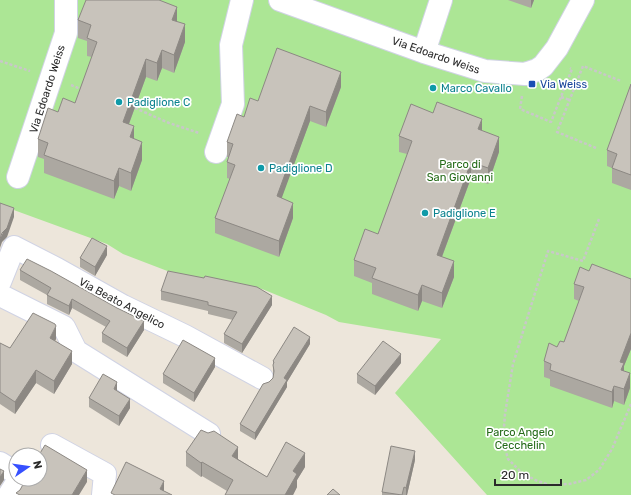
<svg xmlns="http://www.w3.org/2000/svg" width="631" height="495" font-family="Rubik,sans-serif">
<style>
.green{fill:#ace695}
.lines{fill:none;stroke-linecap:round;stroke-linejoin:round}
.minor-casing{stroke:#d0d3e4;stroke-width:24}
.path{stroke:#c8c8c8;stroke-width:2.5;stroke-dasharray:3 2;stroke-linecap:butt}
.minor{stroke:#fff;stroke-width:22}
.wall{fill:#aca8a1}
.shaded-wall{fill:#8c8883}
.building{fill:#c8c3bb;stroke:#8c8883}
.transit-dot{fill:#1a4fb4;stroke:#fff;stroke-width:1.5}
.culture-dot{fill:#0f9aa8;stroke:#fff;stroke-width:1.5}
.labels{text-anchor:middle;stroke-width:3.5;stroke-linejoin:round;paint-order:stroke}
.street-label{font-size:11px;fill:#2a2a2a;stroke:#fff}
.transit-label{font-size:11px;fill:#164399;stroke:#fff;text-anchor:start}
.culture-label{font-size:11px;fill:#0d838f;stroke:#fff;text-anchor:start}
.park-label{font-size:11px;fill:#246a17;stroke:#fff}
</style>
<rect width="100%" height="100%" fill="#ede6db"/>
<path class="green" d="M0,0H631V495H487L395,393L441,339L339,322L326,315L262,289L170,272L123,254L107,244L0,205Z"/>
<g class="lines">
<g class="minor-casing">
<path id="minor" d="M280,0L424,52L485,71L525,74L537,70L543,66L557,48L583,0
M424,52L441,0
M216,152L233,104L231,45L242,0
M18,177L66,33V0
M0,282L14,247L57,269L123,306L185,336L262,378
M0,295L64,327L76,351L209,434
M52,445L105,474L103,495
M0,463L16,473
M9,495L19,479"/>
</g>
<path class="path" d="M0,61L30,71
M71,85L83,90
M522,96L520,109L551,122L572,69L570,68
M561,97L570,100
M135,108L169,123L199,133
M596,148L557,132L583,66L621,81
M599,219L583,261L548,251L513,364L505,414L503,440L508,459L521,472L535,480L549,485L569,484L586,480L599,470L612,449L631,404"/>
<use href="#minor" class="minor"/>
</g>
<path class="wall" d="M508,0H534L531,8Z
M78,20L177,21L185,42L174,73L162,68L157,81L146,77L129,124L142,160L131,191L119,186L114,199L44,173V159L38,157V139L58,112L75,103L92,57L87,56V41L78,38Z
M631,84V190L612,183V168L607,166V150Z
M341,87L326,127L310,121L281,198L293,218L279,257L215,233V218L230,179L227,178V162L229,157H227V142L244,117L258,101Z
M482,131L499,152L488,184L471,178L442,257L454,277L442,308L422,301L418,311L372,294V283L354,276V260L378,234L407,154L399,152V136Z
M107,255L95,276L80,267V258Z
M20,270L144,330L127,357L102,342V333L106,327L72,308L69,315L47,304V295L20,280Z
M589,271L631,279V349L624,366V371L630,388L624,405L614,401L612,408L550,386V379L544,377V361L557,347L564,342L579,301L574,299V284Z
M161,291L272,305L242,353L224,343V334L233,320L208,314V311L161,300Z
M56,339L55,341L72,364L54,394L36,383L15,414L0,404V343L10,348Z
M310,344L287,382V387L255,440L240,431V424L269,382L273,378L274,375L273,371V361Z
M401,363L375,395L357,383V374Z
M215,367L194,402L163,383V374Z
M89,398L130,408L119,426L89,407Z
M186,452L238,459L267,477L305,467L297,480V487L293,495H225L227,491L202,476L201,477L186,466Z
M415,460L407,495H382V492Z"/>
<path class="shaded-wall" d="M531,0H534L531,8Z
M177,7V25L172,20Z
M185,24V42L174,73V55Z
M162,50V68L157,81V63Z
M146,59V77L123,140V122Z
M341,72V87L326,127V112Z
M310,106V121L277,211V196Z
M482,119V135L478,129Z
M134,126V144L130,137Z
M499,137V152L488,184V168Z
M142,142V160L131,191V173Z
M471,162V178L437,270V255Z
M119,168V186L114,199V181Z
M293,203V218L279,257V241Z
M14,208V217L7,237L2,242L0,248V239Z
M107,246V255L95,276V267Z
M454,261V277L442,308V293Z
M422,285V301L418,311V295Z
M272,296V305L242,353V344Z
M72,299V308L69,315V306Z
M144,321V330L127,357V348Z
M56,326V339L50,351V338Z
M631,333V349L624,366V379L621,385L620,362Z
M310,337V344L287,382V387L255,440V433L284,378Z
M72,351V364L54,394V381Z
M401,354V363L375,395V386Z
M215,358V367L194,402V393Z
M36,370V383L15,414V402Z
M630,373V388L624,405V389Z
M117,382V391L114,389Z
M614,386V401L612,408V392Z
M130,399V408L119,426V416Z
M238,447V461L232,456Z
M415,451V460L407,495H406V488Z
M305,453V467L297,480V487L293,495H285L293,471Z
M202,462V476L201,477V463Z
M87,470V482L79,495H72Z
M4,471V480L0,486V477Z
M164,481V494L160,489Z"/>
<path class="building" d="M86,0H159L177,7L172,20L185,24L174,55L162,50L157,63L146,59L123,122L134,126L130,137L142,142L131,173L119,168L114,181L44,155L48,143L38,139L48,108L58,112L63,98L75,103L97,42L87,38L91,25L78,20Z
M277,48L341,72L326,112L310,106L277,196L293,203L279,241L215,218L235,165L227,162L233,144L227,142L237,114L244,117L250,98L258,101Z
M631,84V175L612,168L617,154L607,150Z
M437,102L482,119L478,129L499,137L488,168L471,162L437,255L454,261L442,293L422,285L418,295L372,278L376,268L354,260L365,229L378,234L412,141L399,136L411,104L433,113Z
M0,203L14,208L7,228L2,233L0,239Z
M92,238L107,246L95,267L80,258Z
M27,259L51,271L117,308L144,321L127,348L102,333L110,321L72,299L69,306L47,295L51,288L20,270Z
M592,264L631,279V333L620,362L624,363L621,370L630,373L624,389L614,386L612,392L550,370L551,364L544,361L549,343L557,347L560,341L564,342L584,287L574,284L580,267L589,271Z
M168,271L204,278L205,276L257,287L272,296L242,344L224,334L237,312L208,305V302L161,291Z
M33,313L55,324L56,326L50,338L72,351L54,381L36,370L15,402L0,392V343L10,348Z
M294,327L310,337L284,378L287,380L255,433L240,424L263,384L269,382L273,378L274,371L273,365L274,362L273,361Z
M183,340L215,358L194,393L163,374Z
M383,341L401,354L375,386L357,374Z
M103,374L117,382L114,389L130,399L119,416L89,398Z
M201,430L208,433L214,431L238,447L232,456L267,477L286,442L305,453L293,471L297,474L285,495H225L233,480L202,462L201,463L186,452Z
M45,445L87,470L72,495H20L16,493L20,490L26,479H40V455H39Z
M391,446L415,451L406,488L404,487L402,495L382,492Z
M126,462L164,481L160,489L172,495H115L111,493Z
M0,469L4,471L0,477Z
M333,489L340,495H327Z"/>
<rect class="transit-dot" x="528" y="80" width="8" height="8" rx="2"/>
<g class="culture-dot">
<circle cx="433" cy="88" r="4"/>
<circle cx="119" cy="102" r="4"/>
<circle cx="261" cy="168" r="4"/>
<circle cx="425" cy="213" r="4"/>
</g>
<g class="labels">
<g class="street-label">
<text transform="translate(436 55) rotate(19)" y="4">Via Edoardo Weiss</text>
<text transform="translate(47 89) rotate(-72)" y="4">Via Edoardo Weiss</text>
<text transform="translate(122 303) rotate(28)" y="4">Via Beato Angelico</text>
</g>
<g class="transit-label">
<text x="540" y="88">Via Weiss</text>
</g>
<g class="culture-label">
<text x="441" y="92">Marco Cavallo</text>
<text x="127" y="106">Padiglione C</text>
<text x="269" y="172">Padiglione D</text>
<text x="433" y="217">Padiglione E</text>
</g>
<g class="park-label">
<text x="460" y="168">Parco di<tspan x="460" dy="13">San Giovanni</tspan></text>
<text x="520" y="436">Parco Angelo<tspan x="520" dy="13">Cecchelin</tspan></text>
</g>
</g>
<g transform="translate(28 467) rotate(77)"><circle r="19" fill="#ffffff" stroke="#aaaaaa"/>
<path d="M0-3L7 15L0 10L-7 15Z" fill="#3650ff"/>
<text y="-6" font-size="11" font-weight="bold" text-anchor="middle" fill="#2a2a2a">N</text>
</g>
<path d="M495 479v6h66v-6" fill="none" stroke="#2a2a2a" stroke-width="2"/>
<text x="501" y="479" font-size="12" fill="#2a2a2a" stroke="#ffffff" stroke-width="3" paint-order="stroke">20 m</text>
</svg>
